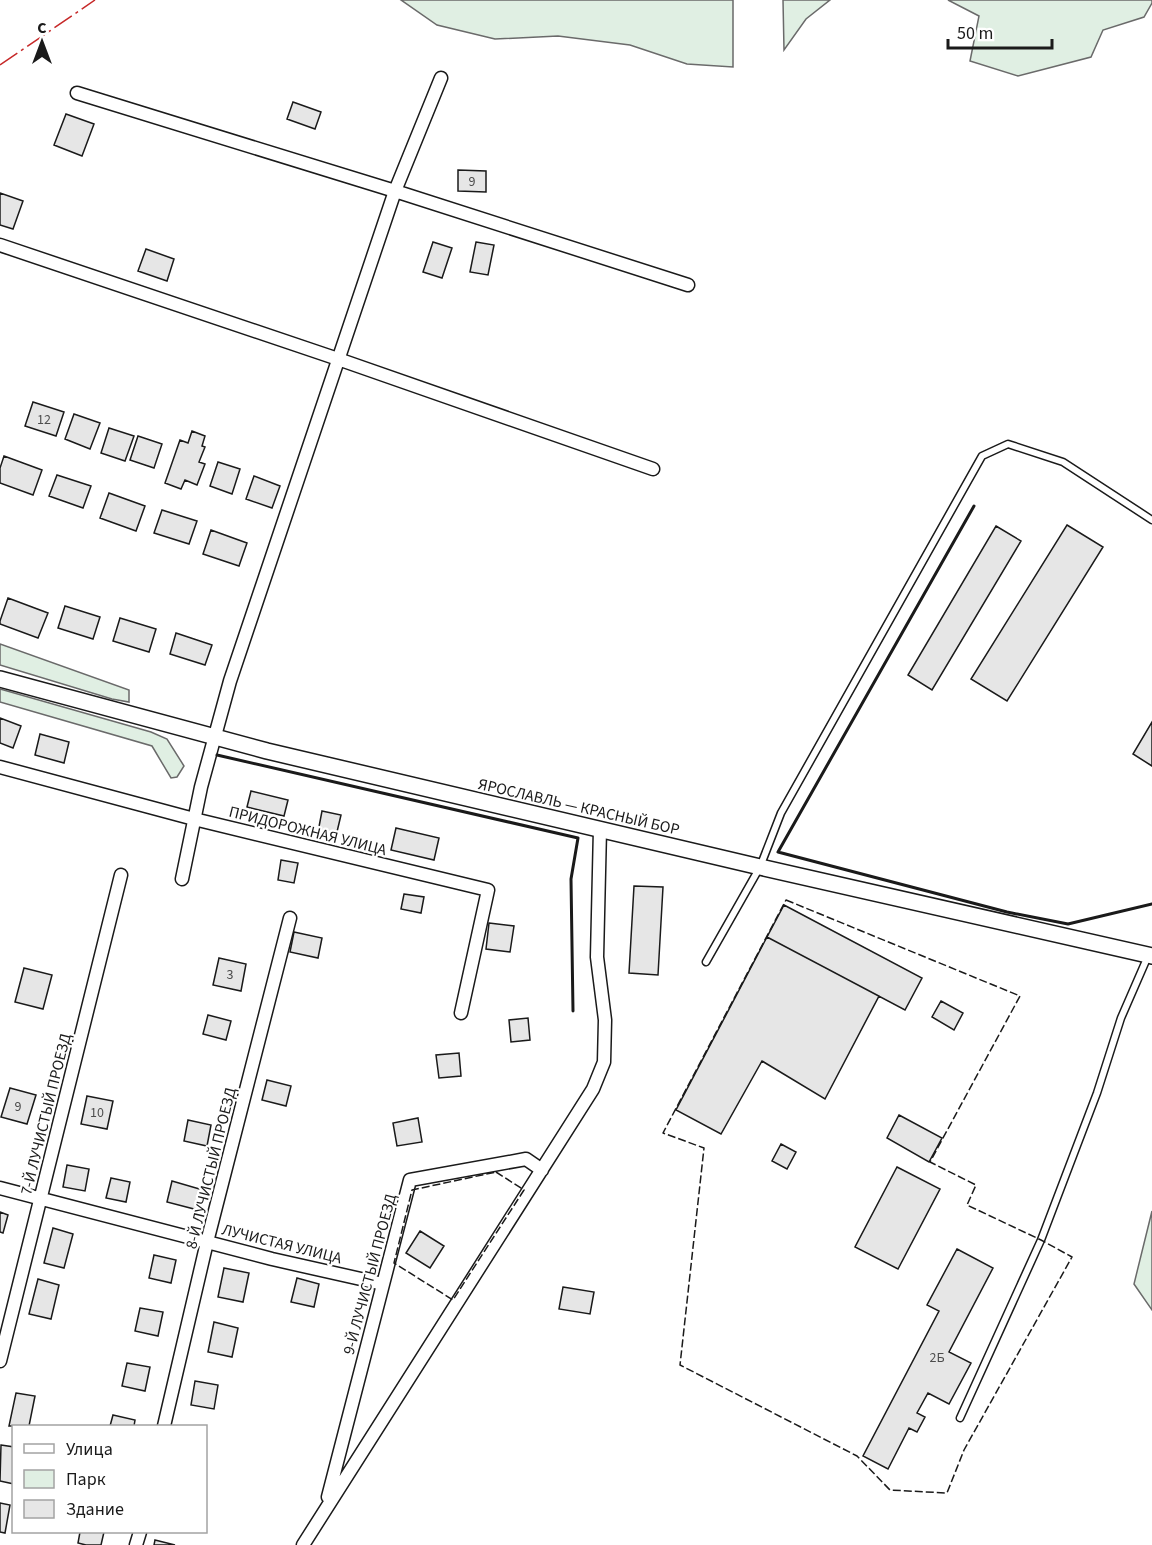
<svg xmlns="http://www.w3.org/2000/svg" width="1152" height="1545" font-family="'Source Sans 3',sans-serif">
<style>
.green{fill:#e0efe3;stroke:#6a6a6a;stroke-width:1.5}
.building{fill:#e6e6e6;stroke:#1a1a1a;stroke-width:1.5}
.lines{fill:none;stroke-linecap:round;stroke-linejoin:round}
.service-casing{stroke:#1a1a1a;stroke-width:9}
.minor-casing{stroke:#1a1a1a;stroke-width:15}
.tertiary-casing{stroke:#1a1a1a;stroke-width:18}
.service{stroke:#fff;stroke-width:6}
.minor{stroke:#fff;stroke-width:12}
.tertiary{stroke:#fff;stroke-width:15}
.fence{stroke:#1a1a1a;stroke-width:1.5;stroke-dasharray:8 3;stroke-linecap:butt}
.wall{stroke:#1a1a1a;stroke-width:3}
.power{stroke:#c62828;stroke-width:1.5;stroke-dasharray:21 4.5 3 4.5;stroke-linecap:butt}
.labels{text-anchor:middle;stroke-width:4.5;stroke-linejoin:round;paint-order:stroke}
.number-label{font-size:14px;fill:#4d4d4d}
.street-label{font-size:16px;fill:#1a1a1a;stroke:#fff}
</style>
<rect width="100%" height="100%" fill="#fff"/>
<path class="green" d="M401,0H733V67L687,64L630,45L558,36L495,39L437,25Z
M783,0H830L806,19L784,50Z
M948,0H1152V3L1144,17L1103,30L1091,57L1018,76L970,61L979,16Z
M0,644L129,690V702L112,699L0,665Z
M0,689L151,732L167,739L184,766L177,777L171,778L152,746L0,702Z
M1152,1211V1310L1134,1284Z"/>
<path class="building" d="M293,102L321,112L315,129L287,119Z
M66,114L94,124L82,156L54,145Z
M458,170L486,171V192L458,191Z
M0,193L23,201L13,229L0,225Z
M433,242L452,248L442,278L423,272Z
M476,242L494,245L488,275L470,272Z
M146,249L174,259L167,281L138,271Z
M33,402L64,412L56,436L25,426Z
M74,414L100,423L90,449L65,439Z
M109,428L134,436L125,461L101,453Z
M192,431L205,436L202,446L205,447L199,462L205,464L197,485L185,480L181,489L165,483L180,440L188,443Z
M138,436L162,444L154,468L130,460Z
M4,456L42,470L33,495L0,483V468Z
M218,462L240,469L232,494L210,486Z
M57,475L91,486L83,508L49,496Z
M254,476L280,486L272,508L246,499Z
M109,493L145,506L136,531L100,518Z
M162,510L197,521L189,544L154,533Z
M1067,525L1103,547L1007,701L971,679Z
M996,526L1021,541L932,690L908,675Z
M211,530L247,543L239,566L203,554Z
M8,598L48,613L38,638L0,624V621Z
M65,606L100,617L93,639L58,628Z
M120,618L156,629L149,652L113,641Z
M176,633L212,645L205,665L170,654Z
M0,718L21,726L13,748L0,743Z
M1152,722V766L1133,754Z
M40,734L69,742L64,763L35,755Z
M251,791L288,800L284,816L247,807Z
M322,811L341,815L336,836L318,832Z
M396,828L439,838L434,860L391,850Z
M281,860L298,863L294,883L278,880Z
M634,886L663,887L658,975L629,973Z
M404,894L424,897L421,913L401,909Z
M784,905L922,978L905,1010L767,937Z
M489,923L514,926L510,952L486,949Z
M294,932L322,938L318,958L290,952Z
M767,937L879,996L825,1099L762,1061L721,1134L676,1110Z
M219,958L246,964L241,991L213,985Z
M24,968L52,975L43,1009L15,1002Z
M941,1001L963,1013L954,1030L932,1017Z
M208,1015L231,1021L226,1040L203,1034Z
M528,1018L530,1040L511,1042L509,1020Z
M459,1053L461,1076L439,1078L436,1055Z
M267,1080L291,1086L286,1106L262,1100Z
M10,1088L36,1095L27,1124L1,1117Z
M87,1096L113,1101L107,1129L81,1124Z
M899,1115L942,1138L929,1162L887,1138Z
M418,1118L422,1142L397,1146L393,1123Z
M188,1120L211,1125L207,1146L184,1141Z
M781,1144L796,1152L787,1169L772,1161Z
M67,1165L89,1169L85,1191L63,1187Z
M897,1167L940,1189L898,1269L855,1247Z
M111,1178L130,1182L126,1202L106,1198Z
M172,1181L203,1190L198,1210L167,1202Z
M0,1212L8,1215L3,1233L0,1232Z
M53,1228L73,1234L64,1268L44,1263Z
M420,1231L444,1246L430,1268L406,1253Z
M957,1249L993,1268L949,1352L971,1363L949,1404L928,1393L917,1413L925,1417L917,1432L909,1428L888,1469L863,1456L939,1311L927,1305Z
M154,1255L176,1260L171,1283L149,1278Z
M224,1268L249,1273L243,1302L218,1297Z
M297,1278L319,1284L314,1307L291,1302Z
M38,1279L59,1285L51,1319L29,1314Z
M563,1287L594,1292L590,1314L559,1309Z
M140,1308L163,1312L158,1336L135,1331Z
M214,1322L238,1328L232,1357L208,1352Z
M127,1363L150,1367L145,1391L122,1386Z
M195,1381L218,1385L214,1409L191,1405Z
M16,1393L35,1396L29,1426H9Z
M113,1415L135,1420L134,1426H110Z
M1,1445L14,1447V1484L0,1481Z
M0,1503L10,1505L5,1533L0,1532Z
M80,1532H104L101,1545H86L78,1543Z
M155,1540L175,1545H154Z"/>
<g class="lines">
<g class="service-casing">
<path id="service" d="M706,962L760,867L781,813L982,456L1008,444L1063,462L1152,520
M960,1418L1041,1240L1097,1093L1121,1018L1148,956"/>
</g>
<g class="minor-casing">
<path id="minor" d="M77,93L395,191L688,285
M0,245L338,359L653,469
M0,767L194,819L488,890L461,1013
M182,879L201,787L230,681L395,191L441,78
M0,1188L272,1259L383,1284
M0,1361L121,875
M164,1426L207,1242L290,918
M328,1497L410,1180L526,1159L542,1170
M136,1545L140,1532
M303,1545L593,1089L604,1062L605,1020L597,957L600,829"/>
</g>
<g class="tertiary-casing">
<path id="tertiary" d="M0,679L267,751L760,867L1152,956"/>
</g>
<use href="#service" class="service"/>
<use href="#minor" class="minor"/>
<use href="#tertiary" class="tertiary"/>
<path class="fence" d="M786,900L1020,996L930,1162L976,1185L967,1205L1041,1240L1072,1257L964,1450L947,1493L890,1490L857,1456L680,1365L704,1148L663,1133Z
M496,1172L524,1190L453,1300L394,1263L412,1190Z"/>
<path class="wall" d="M974,506L778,852L1007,912L1068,924L1152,904
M217,755L578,838L571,879L573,1011"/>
<path class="power" d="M0,65L95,0"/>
</g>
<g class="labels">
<g class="number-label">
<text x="472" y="186">9</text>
<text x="44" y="424">12</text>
<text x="230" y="979">3</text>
<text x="18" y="1111">9</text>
<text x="97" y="1117">10</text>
<text x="937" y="1362">2Б</text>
</g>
<g class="street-label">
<text transform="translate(579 806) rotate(13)" y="6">ЯРОСЛАВЛЬ — КРАСНЫЙ БОР</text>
<text transform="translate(308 830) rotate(14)" y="6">ПРИДОРОЖНАЯ УЛИЦА</text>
<text transform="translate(45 1114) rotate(-76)" y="6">7-Й ЛУЧИСТЫЙ ПРОЕЗД</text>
<text transform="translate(210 1168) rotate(-76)" y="6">8-Й ЛУЧИСТЫЙ ПРОЕЗД</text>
<text transform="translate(282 1243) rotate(14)" y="6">ЛУЧИСТАЯ УЛИЦА</text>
<text transform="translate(369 1274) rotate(-75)" y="6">9-Й ЛУЧИСТЫЙ ПРОЕЗД</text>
</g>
</g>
<rect x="12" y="1425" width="195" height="108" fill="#ffffff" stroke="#a3a3a3" stroke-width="1.5"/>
<rect x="24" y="1444" width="30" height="9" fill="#ffffff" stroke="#a3a3a3" stroke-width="1.5"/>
<text x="66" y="1455" font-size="18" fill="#1a1a1a">Улица</text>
<rect x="24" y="1470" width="30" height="18" fill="#e0efe3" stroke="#a3a3a3" stroke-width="1.5"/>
<text x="66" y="1485" font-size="18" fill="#1a1a1a">Парк</text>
<rect x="24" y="1500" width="30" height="18" fill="#e6e6e6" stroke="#a3a3a3" stroke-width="1.5"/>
<text x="66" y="1515" font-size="18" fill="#1a1a1a">Здание</text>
<g transform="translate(42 42)" stroke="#ffffff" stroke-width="4.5" paint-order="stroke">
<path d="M0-4.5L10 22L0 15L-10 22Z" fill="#1a1a1a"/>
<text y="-9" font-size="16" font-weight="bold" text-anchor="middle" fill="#1a1a1a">С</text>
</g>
<path d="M948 39v9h104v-9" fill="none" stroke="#1a1a1a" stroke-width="3"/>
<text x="957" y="39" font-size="18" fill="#1a1a1a" stroke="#ffffff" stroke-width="4.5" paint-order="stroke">50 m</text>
</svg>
